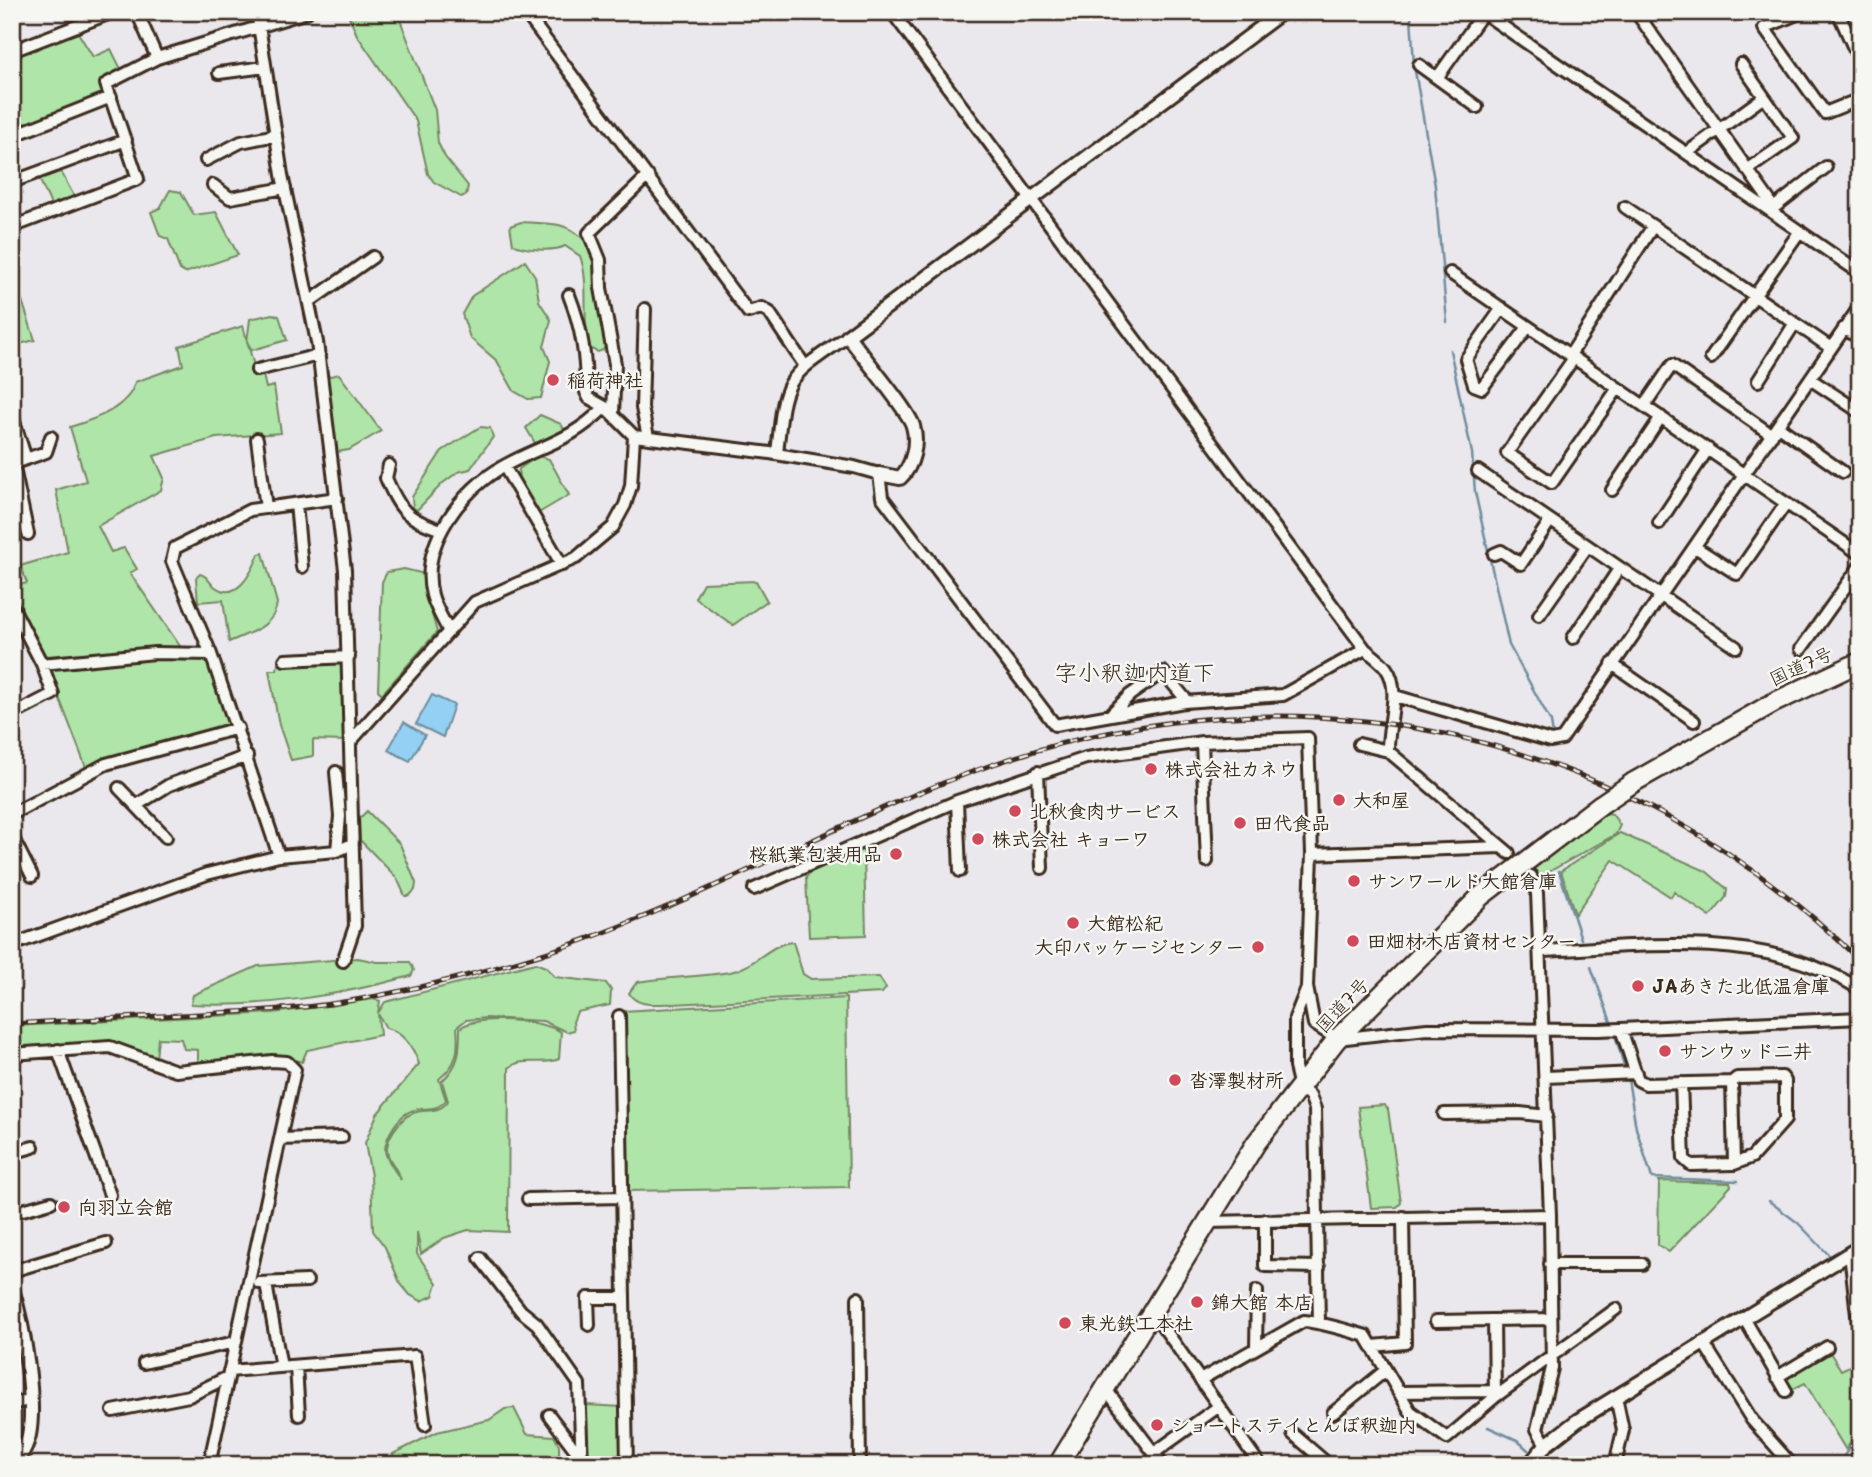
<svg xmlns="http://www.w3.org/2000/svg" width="1872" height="1477" font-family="Mali,'Klee One',sans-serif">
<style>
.green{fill:#afe5a8;stroke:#758863;stroke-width:2}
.water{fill:#93d0f3;stroke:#708e9e;stroke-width:2}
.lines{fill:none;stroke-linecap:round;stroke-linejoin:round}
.stream{stroke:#708e9e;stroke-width:2.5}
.minor-casing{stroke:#3b2a1e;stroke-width:16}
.tertiary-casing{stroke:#3b2a1e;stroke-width:18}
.trunk-casing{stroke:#3b2a1e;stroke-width:23}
.minor{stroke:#f6f6f2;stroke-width:10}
.tertiary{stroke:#f6f6f2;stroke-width:12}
.trunk{stroke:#f6f6f2;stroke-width:18}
.rail-casing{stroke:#3b2a1e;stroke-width:5}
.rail{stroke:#f6f6f2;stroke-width:2.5;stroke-dasharray:8;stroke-linecap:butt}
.trunk-bridge-casing{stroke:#3b2a1e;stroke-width:23;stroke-linecap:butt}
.trunk-bridge{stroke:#f6f6f2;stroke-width:18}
.poi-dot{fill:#d1495b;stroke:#f6f6f2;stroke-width:2.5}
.labels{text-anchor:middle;stroke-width:5;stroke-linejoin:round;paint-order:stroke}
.poi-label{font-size:19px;font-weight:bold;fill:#3b2a1e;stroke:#f6f6f2;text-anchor:start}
.street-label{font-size:19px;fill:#3b2a1e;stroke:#f6f6f2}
.quarter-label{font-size:23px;fill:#3b2a1e;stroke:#f6f6f2}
</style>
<rect width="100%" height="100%" fill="#eae7ed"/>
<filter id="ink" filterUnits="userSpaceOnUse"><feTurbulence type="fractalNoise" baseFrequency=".0143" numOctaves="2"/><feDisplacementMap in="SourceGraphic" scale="14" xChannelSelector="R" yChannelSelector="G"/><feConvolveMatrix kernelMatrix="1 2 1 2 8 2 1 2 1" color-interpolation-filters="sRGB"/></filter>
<g filter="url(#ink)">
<path class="green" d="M347,12H397L435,110L438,143L445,157L468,186L466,195L461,197L434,182L428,174L416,121L357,35Z
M77,31L93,57L111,49L122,71L104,81L102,95L12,130V52Z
M59,168L75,198L52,207L38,176Z
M170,190L181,192L194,215L216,212L238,255L185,273L180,270L168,239L160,236L151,212L160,208Z
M521,222C533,223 547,223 559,225C608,237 602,303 607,343L603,350L598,352L591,349C580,322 591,286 580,256L565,246C554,252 523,250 513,244L510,226Z
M525,261L535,276L539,301L551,320L544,347L550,361L541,398L528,399L514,391L497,361L470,338L462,314L472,296Z
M12,270L35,340L12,346Z
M272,314L279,316L287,340L252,350L247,342L250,319Z
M243,326L256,373L263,375L266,388L274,386L281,433L216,438L154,456L164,478L161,490L98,526L111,552L124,548L137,569L130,573L182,649H143L44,656L12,600V587L27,583L20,566L68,552L56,490L86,481L70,427C93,420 129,408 135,382L183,365L179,346Z
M339,374L381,431L349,450L336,452L326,377Z
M540,415L561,424L565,431L561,438L541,445L535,443L526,428Z
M480,427L490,428L493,437L470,469L458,472L443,483L417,510L413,508L412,497L442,451Z
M538,456L549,459L569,495L537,514L518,483L519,469Z
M263,553L277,603C275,627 248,633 229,642L223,600L198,602L196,578L200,574C208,576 207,580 213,585C236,605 252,572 259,554Z
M404,569L425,574V590L437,632L382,694L378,690L382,582L387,572Z
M756,581L767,601L733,625L695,598L703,583Z
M202,656L211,663L231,720L226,728C179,736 131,747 87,770L49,671L53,666L159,657Z
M344,660L346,741L313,740V756L291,760L279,725L269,670H277L278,663Z
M367,811L400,844L416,883L415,890L409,896H405L397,878L360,840L359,819Z
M1607,813L1612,814L1620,825L1616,834L1538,878L1531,870L1539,862Z
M1620,833L1706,871L1727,889L1726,897L1710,917L1674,892L1671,897L1613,860L1575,914L1561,871Z
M859,850L864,851L866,935L809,937L806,878L809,873Z
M793,942L803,974L811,979L879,977L886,988L882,993L673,1004C658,1003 637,1008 629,993L637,982C668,977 699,977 730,972C755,967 770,943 793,942Z
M358,958L377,962H410L414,970L411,976C342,995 262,1008 191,1004L193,995L258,966Z
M535,963L546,967L555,977L606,983L611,990L610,1005L577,1012L573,1022L574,1030L567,1032L543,1021L486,1018L466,1020L457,1027C459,1050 458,1064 439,1079L446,1100C436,1113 424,1106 411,1111C398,1116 385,1137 385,1151C386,1159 396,1173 401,1180C398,1171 391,1163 388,1155C383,1141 400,1118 413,1113C426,1108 438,1115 448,1101L442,1081C460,1064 460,1052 460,1028C478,1014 543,1020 561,1032L559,1059C544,1066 522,1056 509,1068L508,1232L468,1230L444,1238L421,1254L417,1232V1254L437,1283L433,1296L421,1301L410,1295L400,1283L385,1247L373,1231L371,1176L365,1143L377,1114L419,1064C414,1048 403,1032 386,1028L378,1014L380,1035L307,1050L302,1062L282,1056L198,1066V1050L184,1049L181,1039L158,1038L156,1059L118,1046L12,1052V1026L273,1013L374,999L380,1001L378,1013L385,1002Z
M846,998L849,1187L627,1191L623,1011Z
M1384,1105L1388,1109L1401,1203L1397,1207L1371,1208L1358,1107Z
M1659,1181L1730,1183L1731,1186L1669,1252L1658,1245Z
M1829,1351L1841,1370L1856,1363C1862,1397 1865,1419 1846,1450L1805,1383L1791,1390L1785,1380Z
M586,1405L622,1407L623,1465H586Z
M514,1408L527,1434L554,1436L559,1445V1465H517L491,1459L465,1465H392L393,1454L437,1432L489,1420L505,1409Z"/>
<path class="water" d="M432,695L454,705L443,737L416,724Z
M404,722L425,735L410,761L388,750Z"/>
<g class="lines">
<path class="stream" d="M1411,16L1414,65L1435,186L1447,322
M1450,350L1472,453L1475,492L1509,645L1551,722L1553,735
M1559,871L1581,939
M1591,967L1612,1025
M1615,1035L1625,1069
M1628,1079L1636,1128L1652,1178L1738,1181
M1769,1201L1798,1223L1830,1256
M1855,1340L1860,1378
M1488,1427L1517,1440L1528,1450
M1838,1465L1860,1432"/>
<g class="minor-casing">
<path id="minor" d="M137,12L157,58
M257,12L282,175L317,342L345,570L355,926L343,961
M525,12L748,312L762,308L769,312L805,366
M892,12L1365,649C1372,655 1381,661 1386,668C1402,690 1387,725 1388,751
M1482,12L1860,273
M1636,12L1769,200L1771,210L1826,167
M1802,12L1764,28L1825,113L1860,99
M1838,12L1860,62
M12,51L113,12
M1741,64L1793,138L1747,170
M1419,65L1477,107
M219,73L265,67
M1437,78L1483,13
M12,136L111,97
M1688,152L1764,97
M206,160L241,142L276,135
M12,182L126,140
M213,185L230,198L285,188
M1625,207L1831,348
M12,227L138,179L106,84L157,58L307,12
M1450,273L1860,554
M569,295C582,328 586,357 586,392L589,398L605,407
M309,302L373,257
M1502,308L1466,359L1474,385L1482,388L1528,327
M645,309L642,408L648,437
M1844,328L1860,339
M1570,355L1653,226
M1574,358L1507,453L1552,483L1618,388
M1711,358L1800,231
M257,370L319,355
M1810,379L1860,412
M1758,381L1795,323
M1644,406L1672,365L1772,435
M613,414L615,364L601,288L600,260L589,233L648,176
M12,415L26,459
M1778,426L1843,472
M257,439L266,508
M777,454C785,376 783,381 848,336
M12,464L46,452L51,437
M13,464L28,534
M389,465L386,478C400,511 407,519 442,530
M504,466L562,565
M1478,471L1736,647
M1612,490L1661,417
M296,504L302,567
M1659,523L1708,449
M1695,547L1737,574L1786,503
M1494,554L1501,551L1521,564L1550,521
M12,606L42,664L155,653L211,654
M1539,615L1587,547
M448,630C443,619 435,607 432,595C419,545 462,489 504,466C544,444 570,442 605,407L634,436L770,453L854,467L879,474L882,497L1055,725L1184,702L1283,695L1365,649
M1573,638L1619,569
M1801,649L1860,566
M285,660L349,657
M1612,664L1694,721
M1395,696L1551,741L1562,739L1860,306
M1112,713L1130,695L1163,672L1188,702
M12,715L53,694L42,664
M352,740L475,602L576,558L613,527L625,505L631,486L634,436
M1202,742L1207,861
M1359,744L1388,751L1509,853
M336,772L340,816L337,851
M1038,772L1042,868
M119,788L166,837
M957,801L960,871
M137,805L169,785L247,756
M12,814L106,764L238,728
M12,836L32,876
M1312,854L1501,847
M279,856L211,654L172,561L175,548L250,510L337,498
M1531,876L1537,893L1550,1215L1552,1368L1537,1429L1546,1445
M754,889L957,801L1086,758L1202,742L1308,738L1312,854L1307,987L1314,1024L1337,1039L1427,1029L1599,1030L1860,1018
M12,945L207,874L279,856L337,851L350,845
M1540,951C1636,947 1737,932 1827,972C1838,977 1850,982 1860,990
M1307,988L1295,1018V1067L1300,1087L1310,1096L1315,1109L1319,1323
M619,1016L627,1465
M1621,1029L1638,1080L1646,1084L1732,1082L1737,1078L1782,1077L1785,1081V1120L1752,1157L1734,1164
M58,1050L110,1195
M12,1054L110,1047L176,1071L272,1061L287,1062L295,1070L209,1465
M1546,1077L1636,1073
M1681,1083L1684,1159L1691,1165L1734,1164L1732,1082
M1444,1114L1520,1113L1547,1116
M280,1139L342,1137
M12,1153L33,1147
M528,1199L622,1197
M12,1213L51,1202
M1265,1220V1266L1319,1267
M1208,1222L1550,1215
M1850,1253L1860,1341
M480,1258L521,1311L537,1324L579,1384L582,1465
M1550,1264H1642
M12,1271L106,1243
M259,1283L307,1281
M266,1284L281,1367
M858,1298L860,1465
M1152,1311L1260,1465
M1744,1318L1786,1391
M1494,1320L1495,1397
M1436,1321L1551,1319
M589,1325L588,1298H624
M1703,1342L1752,1420L1792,1465
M1373,1346L1405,1343L1403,1217
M1256,1348L1257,1291
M144,1363L235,1342
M296,1366L299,1415
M229,1371L415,1356L425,1425
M1777,1377L1827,1347
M1200,1380L1304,1321C1325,1323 1346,1330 1366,1336L1410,1411L1447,1438L1495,1397L1616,1309
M1105,1388L1163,1465
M1398,1392L1495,1391
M12,1404L29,1400
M113,1411L189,1396L228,1377
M1333,1413L1386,1370
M549,1415L580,1456
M1293,1434L1329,1465
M1154,1453L1218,1407
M1615,1465L1623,1430L1616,1397"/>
</g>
<g class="tertiary-casing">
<path id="tertiary" d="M879,474L900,478C913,466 918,443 913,426C909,411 860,353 848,336L1282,12
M12,1289C23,1324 36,1399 29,1435C27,1446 21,1455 15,1465
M1529,1465L1546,1445L1577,1421L1860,1247"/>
</g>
<g class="trunk-casing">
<path id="trunk" d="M1634,782L1775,702L1860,662
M1058,1465L1256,1143L1337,1039L1481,896L1600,805"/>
</g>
<use href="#minor" class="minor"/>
<use href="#tertiary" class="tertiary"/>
<use href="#trunk" class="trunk"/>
<g class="rail-casing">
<path id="rail" d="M12,1024C75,1020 137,1017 200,1014C245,1011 292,1010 337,1003C405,992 473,975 539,955C697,906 838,818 994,764C1302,657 1628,731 1860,961"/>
</g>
<use href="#rail" class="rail"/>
<g class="trunk-bridge-casing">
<path id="trunk-bridge" d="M1600,805L1634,782"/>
</g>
<use href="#trunk-bridge" class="trunk-bridge"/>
</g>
</g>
<g class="poi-dot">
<circle cx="553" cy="380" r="7"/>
<circle cx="1151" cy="769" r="7"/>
<circle cx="1339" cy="800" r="7"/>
<circle cx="1015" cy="811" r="7"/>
<circle cx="1240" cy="823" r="7"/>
<circle cx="978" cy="839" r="7"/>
<circle cx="896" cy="854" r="7"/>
<circle cx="1354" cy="881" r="7"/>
<circle cx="1073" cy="923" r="7"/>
<circle cx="1353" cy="941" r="7"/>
<circle cx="1258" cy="947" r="7"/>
<circle cx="1638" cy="986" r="7"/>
<circle cx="1665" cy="1051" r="7"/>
<circle cx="1175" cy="1080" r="7"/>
<circle cx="64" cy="1207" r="7"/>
<circle cx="1197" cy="1302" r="7"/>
<circle cx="1065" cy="1323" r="7"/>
<circle cx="1157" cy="1425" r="7"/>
</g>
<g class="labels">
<g class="poi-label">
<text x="567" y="387">稲荷神社</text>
<text x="1165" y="776">株式会社カネウ</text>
<text x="1353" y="807">大和屋</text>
<text x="1029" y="818">北秋食肉サービス</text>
<text x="1254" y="830">田代食品</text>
<text x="992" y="846">株式会社 キョーワ</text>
<text x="882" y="861" text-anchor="end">桜紙業包装用品</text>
<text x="1368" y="888">サンワールド大館倉庫</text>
<text x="1087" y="930">大館松紀</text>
<text x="1367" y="948">田畑材木店資材センター</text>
<text x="1244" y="954" text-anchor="end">大印パッケージセンター</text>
<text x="1652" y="993">JAあきた北低温倉庫</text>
<text x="1679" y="1058">サンウッド二井</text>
<text x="1189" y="1087">沓澤製材所</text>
<text x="78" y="1214">向羽立会館</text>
<text x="1211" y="1309">錦大館 本店</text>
<text x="1079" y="1330">東光鉄工本社</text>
<text x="1171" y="1432">ショートステイとんぼ釈迦内</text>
</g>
<g class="street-label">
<text transform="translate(1801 666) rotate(-25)" y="7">国道7号</text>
<text transform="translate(1342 1005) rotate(-47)" y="7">国道7号</text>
</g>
<g class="quarter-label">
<text x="1135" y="681">字小釈迦内道下</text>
</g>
</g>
<rect width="1872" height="1477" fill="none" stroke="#f6f6f2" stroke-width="42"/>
<rect x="21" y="21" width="1830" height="1435" fill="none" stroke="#3b2a1e" stroke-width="2.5" filter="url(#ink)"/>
</svg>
